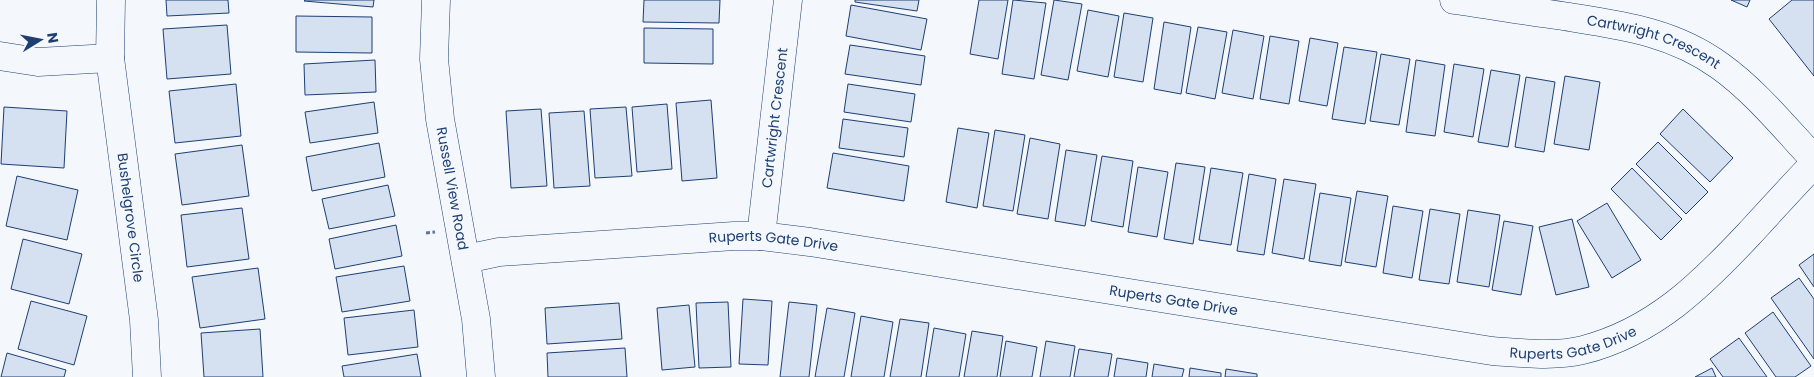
<svg xmlns="http://www.w3.org/2000/svg" width="1814" height="377" font-family="Poppins,sans-serif">
<style>
.building{fill:#d5e0f0;stroke:#1d3f73}
.lines{fill:none;stroke-linecap:round;stroke-linejoin:round}
.minor-casing{stroke:#1d3f73;stroke-width:29}
.path{stroke:#5e769c;stroke-width:3;stroke-dasharray:4 2.5;stroke-linecap:butt}
.minor{stroke:#f4f7fb;stroke-width:28}
.labels{text-anchor:middle;stroke-width:4;stroke-linejoin:round;paint-order:stroke}
.street-label{font-size:14px;fill:#1d3f73;stroke:#f4f7fb}
</style>
<rect width="100%" height="100%" fill="#f4f7fb"/>
<path class="building" d="M166,0H228L229,13L167,16Z
M305,0H374L373,7L304,1Z
M644,0H720L719,23L643,22Z
M855,0H919L917,11L855,2Z
M979,0H1008L998,59L970,54Z
M1013,0L1046,3L1034,79L1002,74Z
M1054,0L1082,4L1068,80L1041,75Z
M1731,0H1750L1747,7Z
M1792,0H1814V76L1769,19Z
M851,5L927,19L921,50L846,36Z
M1088,10L1119,16L1108,77L1077,71Z
M1124,13L1153,18L1143,82L1114,77Z
M296,16L372,17V53L296,52Z
M1164,22L1191,27L1181,94L1154,89Z
M227,25L231,74L167,79L163,29Z
M1198,27L1227,32L1215,99L1186,93Z
M644,28L713,29V64L644,63Z
M1233,30L1264,36L1253,99L1222,93Z
M1270,36L1299,41L1289,104L1260,99Z
M1310,38L1338,43L1327,106L1299,101Z
M850,45L925,56L921,85L845,74Z
M1344,47L1377,52L1365,124L1332,119Z
M1381,54L1410,59L1399,125L1370,121Z
M375,60L376,92L305,95L304,64Z
M1416,60L1445,65L1435,136L1406,132Z
M1454,64L1484,69L1473,137L1444,132Z
M1491,70L1520,75L1508,147L1478,142Z
M1565,76L1600,82L1589,150L1554,144Z
M1526,77L1555,82L1544,152L1515,147Z
M236,84L241,136L175,143L169,91Z
M848,84L915,94L911,122L844,112Z
M711,100L717,178L682,181L676,103Z
M374,102L378,133L310,143L305,112Z
M667,104L672,169L637,172L632,107Z
M4,107L67,111L64,168L1,164Z
M626,107L632,176L595,178L590,109Z
M541,109L547,186L511,188L506,111Z
M1683,109L1733,158L1710,182L1660,134Z
M584,111L590,186L554,188L549,113Z
M843,119L908,128L904,157L839,148Z
M958,128L989,133L977,208L946,202Z
M995,130L1025,135L1013,211L983,206Z
M1030,138L1060,144L1048,219L1017,214Z
M1658,142L1708,192L1686,214L1636,164Z
M379,143L385,177L312,191L306,157Z
M242,145L249,196L182,205L175,154Z
M1066,150L1097,155L1085,226L1055,221Z
M833,153L909,166L904,201L827,188Z
M1102,156L1133,161L1123,227L1091,221Z
M1176,163L1205,167L1193,244L1164,239Z
M1138,167L1168,172L1157,237L1128,232Z
M1211,168L1243,173L1231,245L1199,240Z
M1632,168L1682,219L1661,240L1611,189Z
M1249,174L1276,179L1264,255L1237,251Z
M17,176L78,190L67,240L6,226Z
M1284,179L1316,184L1304,259L1272,253Z
M388,185L395,216L329,229L322,199Z
M1357,191L1388,196L1376,267L1345,262Z
M1320,193L1351,198L1341,266L1309,261Z
M1607,203L1641,260L1612,278L1577,221Z
M1393,206L1423,211L1412,278L1383,273Z
M242,208L249,259L187,267L181,215Z
M1430,209L1460,214L1449,284L1419,280Z
M1468,210L1500,215L1489,287L1457,282Z
M1572,219L1589,287L1556,295L1539,227Z
M1504,221L1533,226L1521,295L1492,290Z
M396,225L402,256L335,269L329,239Z
M23,239L82,254L69,304L11,289Z
M1814,254V287L1799,265Z
M404,266L410,301L342,312L336,277Z
M258,268L265,319L200,328L192,277Z
M1799,278L1814,299V359L1771,298Z
M743,299L772,301L768,365L739,364Z
M31,301L87,316L74,365L18,349Z
M728,302L731,367L699,368L696,303Z
M789,302L817,305L809,377H780Z
M619,303L622,339L547,344L545,308Z
M689,305L695,367L662,370L657,308Z
M827,308L855,313L844,377H815Z
M414,310L418,347L348,355L344,318Z
M1773,312L1811,366L1795,377H1776L1745,333Z
M861,316L893,322L884,377H851Z
M900,319L929,323L921,377H890Z
M934,328L966,334L959,377H926Z
M260,329L263,377H204L201,333Z
M972,331L1003,336L997,377H964Z
M1739,338L1767,377H1723L1710,359Z
M1006,341L1037,347L1032,377H1000Z
M1046,341L1075,346L1070,377H1040Z
M625,348L627,377H548L547,353Z
M1079,349L1112,354L1108,377H1074Z
M7,353L66,370L64,377H1Z
M417,354L421,377H344L342,366Z
M1117,358L1148,363L1146,377H1114Z
M1154,364L1184,369L1182,377H1152Z
M1190,368L1221,373V377H1189Z
M1712,368L1716,377H1695Z
M1226,369L1257,374V377H1225Z"/>
<g class="lines">
<g class="minor-casing">
<g id="minor">
<path id="s1" d="M111,0L110,58L144,320L147,377"/>
<path id="s2" d="M436,0L434,59L440,119L476,319L481,377"/>
<path id="s3" d="M1454,0C1490,5 1526,11 1563,16C1619,25 1672,31 1720,66C1755,91 1784,127 1814,159"/>
<path d="M0,56L38,62L110,58"/>
<path id="s4" d="M761,236L788,0"/>
<path id="s5" d="M466,259L499,252L734,236H761L810,242L1492,351C1522,353 1554,357 1583,350C1654,332 1701,285 1749,234C1771,210 1792,187 1814,164"/>
</g>
</g>
<path class="path" d="M426,233L435,232"/>
<use href="#minor" class="minor"/>
</g>
<g class="labels">
<g class="street-label">
<text dy="5" stroke="none"><textPath href="#s3" startOffset="205">Cartwright Crescent</textPath></text>
<text dy="5" stroke="none"><textPath href="#s4" startOffset="119">Cartwright Crescent</textPath></text>
<text dy="5" stroke="none"><textPath href="#s2" startOffset="190">Russell View Road</textPath></text>
<text dy="5" stroke="none"><textPath href="#s1" startOffset="219">Bushelgrove Circle</textPath></text>
<text dy="5" stroke="none"><textPath href="#s5" startOffset="309">Ruperts Gate Drive</textPath></text>
<text dy="5" stroke="none"><textPath href="#s5" startOffset="714">Ruperts Gate Drive</textPath></text>
<text dy="5" stroke="none"><textPath href="#s5" startOffset="1119">Ruperts Gate Drive</textPath></text>
</g>
</g>
<g transform="translate(40 40) rotate(80)" stroke="#f4f7fb" stroke-width="4" paint-order="stroke">
<path d="M0-4L9 19L0 12L-9 19Z" fill="#1d3f73"/>
<text y="-8" font-size="14" font-weight="bold" text-anchor="middle" fill="#1d3f73">N</text>
</g>
</svg>
